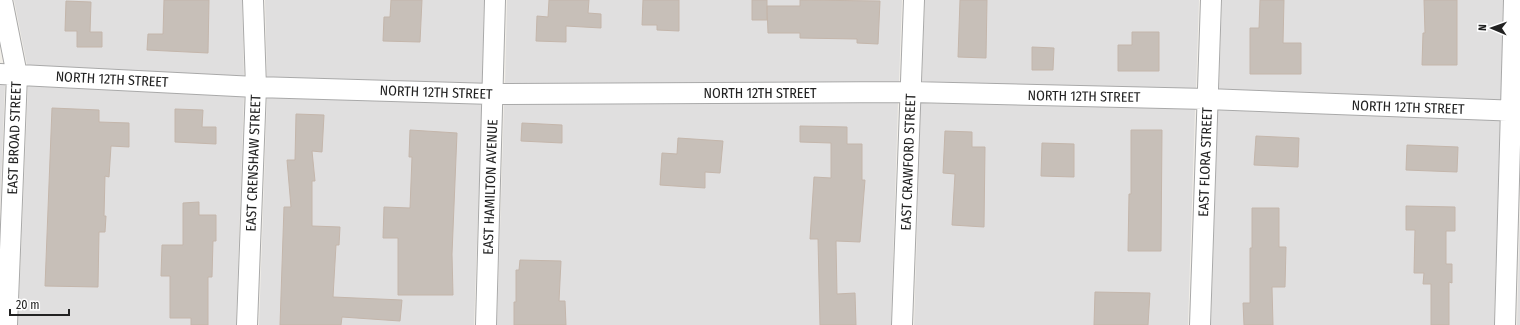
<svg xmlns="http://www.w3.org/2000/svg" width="1520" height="325" font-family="'Fira Sans Condensed',sans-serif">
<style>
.residential{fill:#e0dfdf}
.building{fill:#c7bfb8;stroke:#c4b6ab}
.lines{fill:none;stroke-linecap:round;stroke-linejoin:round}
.street-casing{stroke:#a9a9a9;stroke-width:22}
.street{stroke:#fff;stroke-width:20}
.labels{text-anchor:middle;stroke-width:4;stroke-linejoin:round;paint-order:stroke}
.street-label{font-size:14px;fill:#222;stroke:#fff}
</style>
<rect width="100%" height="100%" fill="#f2efe9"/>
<path class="residential" d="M14,0H242L244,76L27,65Z
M265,0H484L482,83L267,77Z
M507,0H902L899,82L505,84Z
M925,0H1199L1196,89L922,82Z
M1222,0H1503L1501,100L1219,90Z
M0,84H5L0,212Z
M28,86L244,96L236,325H18Z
M267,97L482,104L474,325H259Z
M898,103L891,325H497L504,104Z
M921,103L1195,109L1188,325H914Z
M1218,110L1500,120L1494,325H1211Z
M1520,212V325H1517Z"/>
<path class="building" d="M164,0H209L208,53L147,50L148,34H163Z
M391,0H422L420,42L383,41L384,17H390Z
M549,0H589L588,13L601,14V28L566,26V42L536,41L537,16L548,17Z
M643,0H679V31L657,30V25H642Z
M752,0H767V20H752Z
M800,0L880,1L878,44L857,43V39L800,38V33H768L767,6H800Z
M960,0H987L986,58L958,57Z
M1260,0H1284L1283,43H1301V74H1250V28H1259Z
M1424,0H1457V65H1422L1423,33H1425Z
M66,1L91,2L90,32H102V47H77V31H65Z
M1132,32H1159V71H1118V45H1132Z
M1032,47L1054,48L1053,70H1032Z
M52,108L99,110V122L129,123V147L111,146L109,177L105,176L104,216H106L105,232H99L98,287L45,286Z
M175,109L203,110L202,127H216V144L175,142Z
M296,114L324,115L322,152L312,151L315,181H312V226L340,227L339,245H336L333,297L402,300L400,321L342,317L341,325H280L284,207H291L287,160H295Z
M522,123L562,125V143L521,141Z
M800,126L847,127V144H862V180H865L860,242L836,241L837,294L855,293L856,325H820L818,239H810L814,177L831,178V143L800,142Z
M410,130L457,133L452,254L453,295H398V238H383L384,207L410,208L412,157H409Z
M1131,130H1162L1161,251H1128L1129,194H1131Z
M945,131L972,132V147H985L984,227L952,225L955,174L943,173Z
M1256,136L1299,138L1298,167L1254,165Z
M678,138L723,141L720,173L705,172V188L660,185L662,153L677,154Z
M1042,143L1074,144V177L1041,176Z
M1407,145L1458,147L1457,172L1406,170Z
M199,202V215H216V241H213L212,277H208V325H191V318H170V276H161L162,245H183V203Z
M1406,206L1455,207V231H1446V264H1452V283L1449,282V325H1431V284H1423L1424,273H1414L1415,230H1406Z
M1252,208H1279V247H1286L1285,287H1272L1273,325H1244L1243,303H1250V248H1252Z
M520,260L561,261L559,301H565L566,325H514V302H516V270H519Z
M1095,292L1150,293L1148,325H1094Z"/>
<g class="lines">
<g class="street-casing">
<path id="street" d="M2,0L17,75L7,325
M0,74L256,87L493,94L910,92L1207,99L1520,111
M247,325L256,87L253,0
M486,325L495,0
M902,325L914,0
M1200,325L1211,0
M1505,325L1514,0"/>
</g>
<use href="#street" class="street"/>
</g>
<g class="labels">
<g class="street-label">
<text transform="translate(112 79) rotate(3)" y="5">NORTH 12TH STREET</text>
<text transform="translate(436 92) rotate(2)" y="5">NORTH 12TH STREET</text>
<text x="760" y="98">NORTH 12TH STREET</text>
<text transform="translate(1084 96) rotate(1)" y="5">NORTH 12TH STREET</text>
<text transform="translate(1408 107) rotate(2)" y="5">NORTH 12TH STREET</text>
<text transform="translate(14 138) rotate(-88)" y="5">EAST BROAD STREET</text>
<text transform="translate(908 162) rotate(-88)" y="5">EAST CRAWFORD STREET</text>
<text transform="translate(1205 162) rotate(-88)" y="5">EAST FLORA STREET</text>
<text transform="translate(253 163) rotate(-88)" y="5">EAST CRENSHAW STREET</text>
<text transform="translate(490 187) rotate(-88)" y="5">EAST HAMILTON AVENUE</text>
</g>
</g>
<g transform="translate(1492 28) rotate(272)" stroke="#ffffff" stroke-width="3" paint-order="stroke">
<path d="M0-3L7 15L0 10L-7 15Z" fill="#222222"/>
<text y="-6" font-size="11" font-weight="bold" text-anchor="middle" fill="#222222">N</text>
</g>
<path d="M10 309v6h59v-6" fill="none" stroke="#222222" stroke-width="2"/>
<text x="16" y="309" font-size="12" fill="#222222" stroke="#ffffff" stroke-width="3" paint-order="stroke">20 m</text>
</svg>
